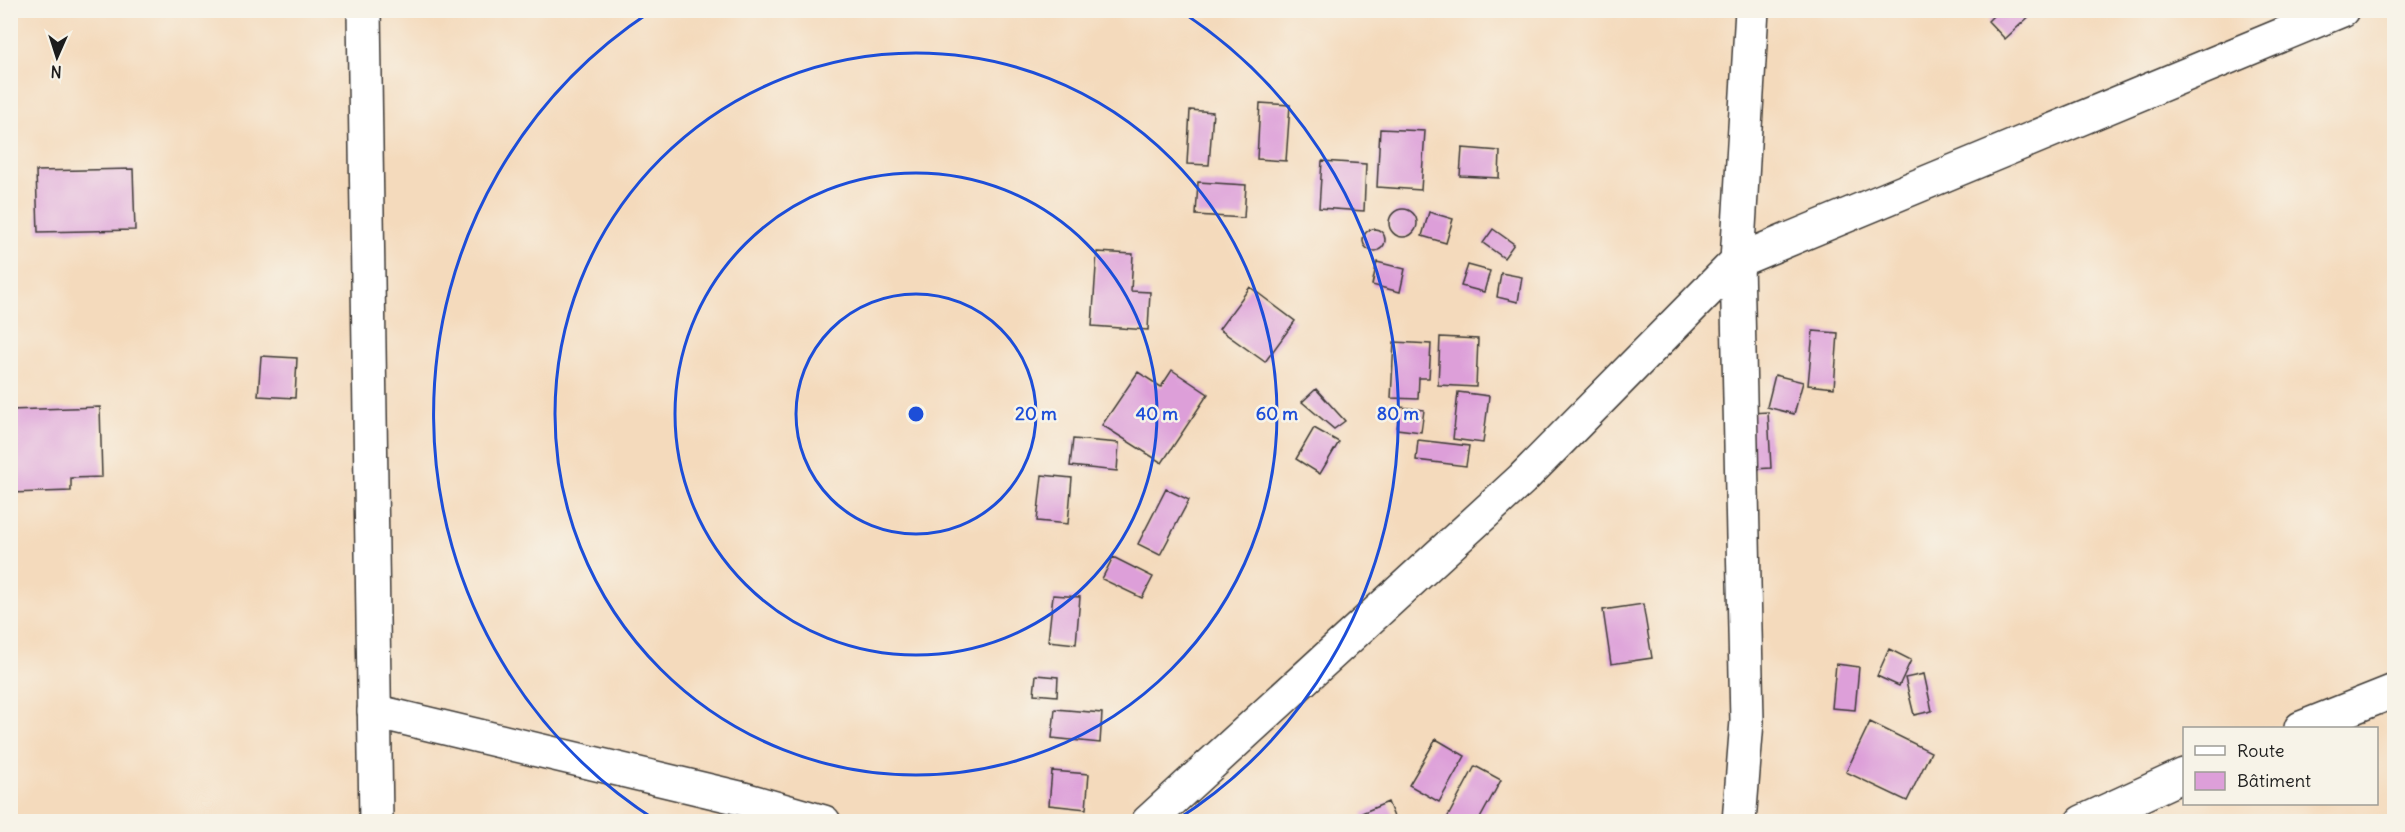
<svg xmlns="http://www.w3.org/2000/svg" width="2405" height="832" font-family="Delius,sans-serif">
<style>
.building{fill:#dd9fd9}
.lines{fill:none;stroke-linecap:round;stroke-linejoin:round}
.street-casing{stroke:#3c3834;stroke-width:36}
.secondary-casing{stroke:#3c3834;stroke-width:36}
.street{stroke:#fff;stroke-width:33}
.secondary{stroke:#fff;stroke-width:33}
.ring{fill:none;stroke:#1d4ed8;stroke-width:3}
.centre{fill:#1d4ed8;stroke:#f7f3e8;stroke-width:3}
.ring-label{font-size:18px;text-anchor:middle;font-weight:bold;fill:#1d4ed8;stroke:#f7f3e8;stroke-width:5;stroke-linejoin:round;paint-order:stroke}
</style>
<rect width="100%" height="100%" fill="#f7f3e8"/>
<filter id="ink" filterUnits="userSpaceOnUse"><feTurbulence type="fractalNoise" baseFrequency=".0167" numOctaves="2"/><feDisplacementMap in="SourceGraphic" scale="12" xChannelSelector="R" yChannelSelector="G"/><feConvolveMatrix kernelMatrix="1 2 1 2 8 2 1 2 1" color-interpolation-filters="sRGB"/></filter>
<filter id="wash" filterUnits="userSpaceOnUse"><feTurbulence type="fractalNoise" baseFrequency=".008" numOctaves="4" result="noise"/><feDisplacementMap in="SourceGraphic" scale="24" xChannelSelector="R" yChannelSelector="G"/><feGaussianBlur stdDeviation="1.35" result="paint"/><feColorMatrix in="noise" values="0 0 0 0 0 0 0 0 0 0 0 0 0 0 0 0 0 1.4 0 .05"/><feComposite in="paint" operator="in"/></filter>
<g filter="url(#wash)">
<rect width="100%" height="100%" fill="#f4dabc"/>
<g id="blocks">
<path class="building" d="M1999,10H2036L2005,39L1988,21Z
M1260,103L1290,105L1286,161L1257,159Z
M1190,110L1213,112L1209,165L1187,164Z
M1380,129L1425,131L1421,190L1377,187Z
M1462,148L1500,151L1499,178L1460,176Z
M1322,161L1366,164L1364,211L1319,208Z
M133,169L135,230L38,232L36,171Z
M1198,182L1246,185L1244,218L1196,215Z
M1389 223a14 14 0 1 1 28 0a14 14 0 1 1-28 0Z
M1429,212L1453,219L1446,243L1422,236Z
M1363 240a11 11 0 1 1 22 0a11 11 0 1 1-22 0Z
M1493,229L1514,244L1504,258L1483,243Z
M1097,252L1133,254L1131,291L1150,292L1148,330L1092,326Z
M1377,262L1405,269L1400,292L1372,285Z
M1468,265L1490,271L1484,292L1461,286Z
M1501,273L1522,277L1518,302L1497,297Z
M1250,287L1295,321L1265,362L1219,329Z
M1813,331L1838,333L1834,388L1808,385Z
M1440,337L1478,339L1476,387L1438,385Z
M1394,342L1431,344L1429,378H1419L1418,399L1391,398Z
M261,356L297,358L295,398L258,396Z
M1172,370L1208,394L1162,463L1102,425L1138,372L1161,387Z
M1775,375L1803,382L1794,414L1767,407Z
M1316,389L1345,421L1334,429L1302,402Z
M1458,392L1489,396L1483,443L1453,439Z
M100,407L102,477L71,478V491L10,493V410Z
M1400,407L1424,410L1421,432L1397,429Z
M1768,412L1771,468L1737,470L1734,414Z
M1314,428L1339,442L1320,474L1296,459Z
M1073,439L1119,443L1117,471L1070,466Z
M1418,440L1469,446L1466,466L1416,460Z
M1042,475L1072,478L1068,524L1037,521Z
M1166,489L1189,500L1160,555L1138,544Z
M1113,557L1153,577L1142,598L1102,579Z
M1053,595L1080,597L1076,644L1048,641Z
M1643,604L1652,658L1611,664L1603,610Z
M1889,649L1911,660L1899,686L1877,676Z
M1836,664L1859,667L1855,710L1832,708Z
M1924,674L1932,711L1914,715L1905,678Z
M1036,675L1058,677L1057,696L1034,694Z
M1055,709L1102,713L1100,743L1052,738Z
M1870,722L1931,752L1907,801L1846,772Z
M1436,739L1465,756L1439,802L1409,785Z
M1475,766L1501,780L1478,822H1445Z
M1052,771L1089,774L1086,809L1049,805Z
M1388,802L1396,822H1366L1362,813Z"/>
</g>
</g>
<g filter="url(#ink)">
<use href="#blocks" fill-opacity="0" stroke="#3c3834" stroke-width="1.5"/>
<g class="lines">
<g class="street-casing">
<path id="street" d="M374,711L744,799L824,822
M2301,728L2394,691
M1148,822L1522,479L1737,261L2342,10
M1739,822L1747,721L1737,261L1752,10
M2082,822L2184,775"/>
</g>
<g class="secondary-casing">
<path id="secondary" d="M364,10L376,822"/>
</g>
<use href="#street" class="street"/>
<use href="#secondary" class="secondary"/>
</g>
</g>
<g class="ring">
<circle cx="916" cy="414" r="120"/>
<circle cx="916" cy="414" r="241"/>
<circle cx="916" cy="414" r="361"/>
<path d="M657 821A482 482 0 0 1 650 12M1182 12A482 482 0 0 1 1175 821"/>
</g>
<circle cx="916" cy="414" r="9" class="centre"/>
<g class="ring-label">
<text x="1036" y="420">20 m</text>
<text x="1157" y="420">40 m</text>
<text x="1277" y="420">60 m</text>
<text x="1398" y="420">80 m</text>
</g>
<rect width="2405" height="832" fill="none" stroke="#f7f3e8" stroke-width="36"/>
<rect x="2183" y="727" width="195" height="78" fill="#f7f3e8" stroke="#9f9d96" stroke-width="1.5"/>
<rect x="2195" y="746" width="30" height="9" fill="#ffffff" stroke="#9f9d96" stroke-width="1.5"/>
<text x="2237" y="757" font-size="18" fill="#1c1c1c">Route</text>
<rect x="2195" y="772" width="30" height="18" fill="#dd9fd9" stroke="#9f9d96" stroke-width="1.5"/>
<text x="2237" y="787" font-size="18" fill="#1c1c1c">Bâtiment</text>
<g transform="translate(57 57) rotate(183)" stroke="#f7f3e8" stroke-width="4.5" paint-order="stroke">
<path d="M0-4.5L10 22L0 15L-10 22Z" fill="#1c1c1c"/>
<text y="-9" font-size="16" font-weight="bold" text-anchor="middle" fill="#1c1c1c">N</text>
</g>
</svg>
